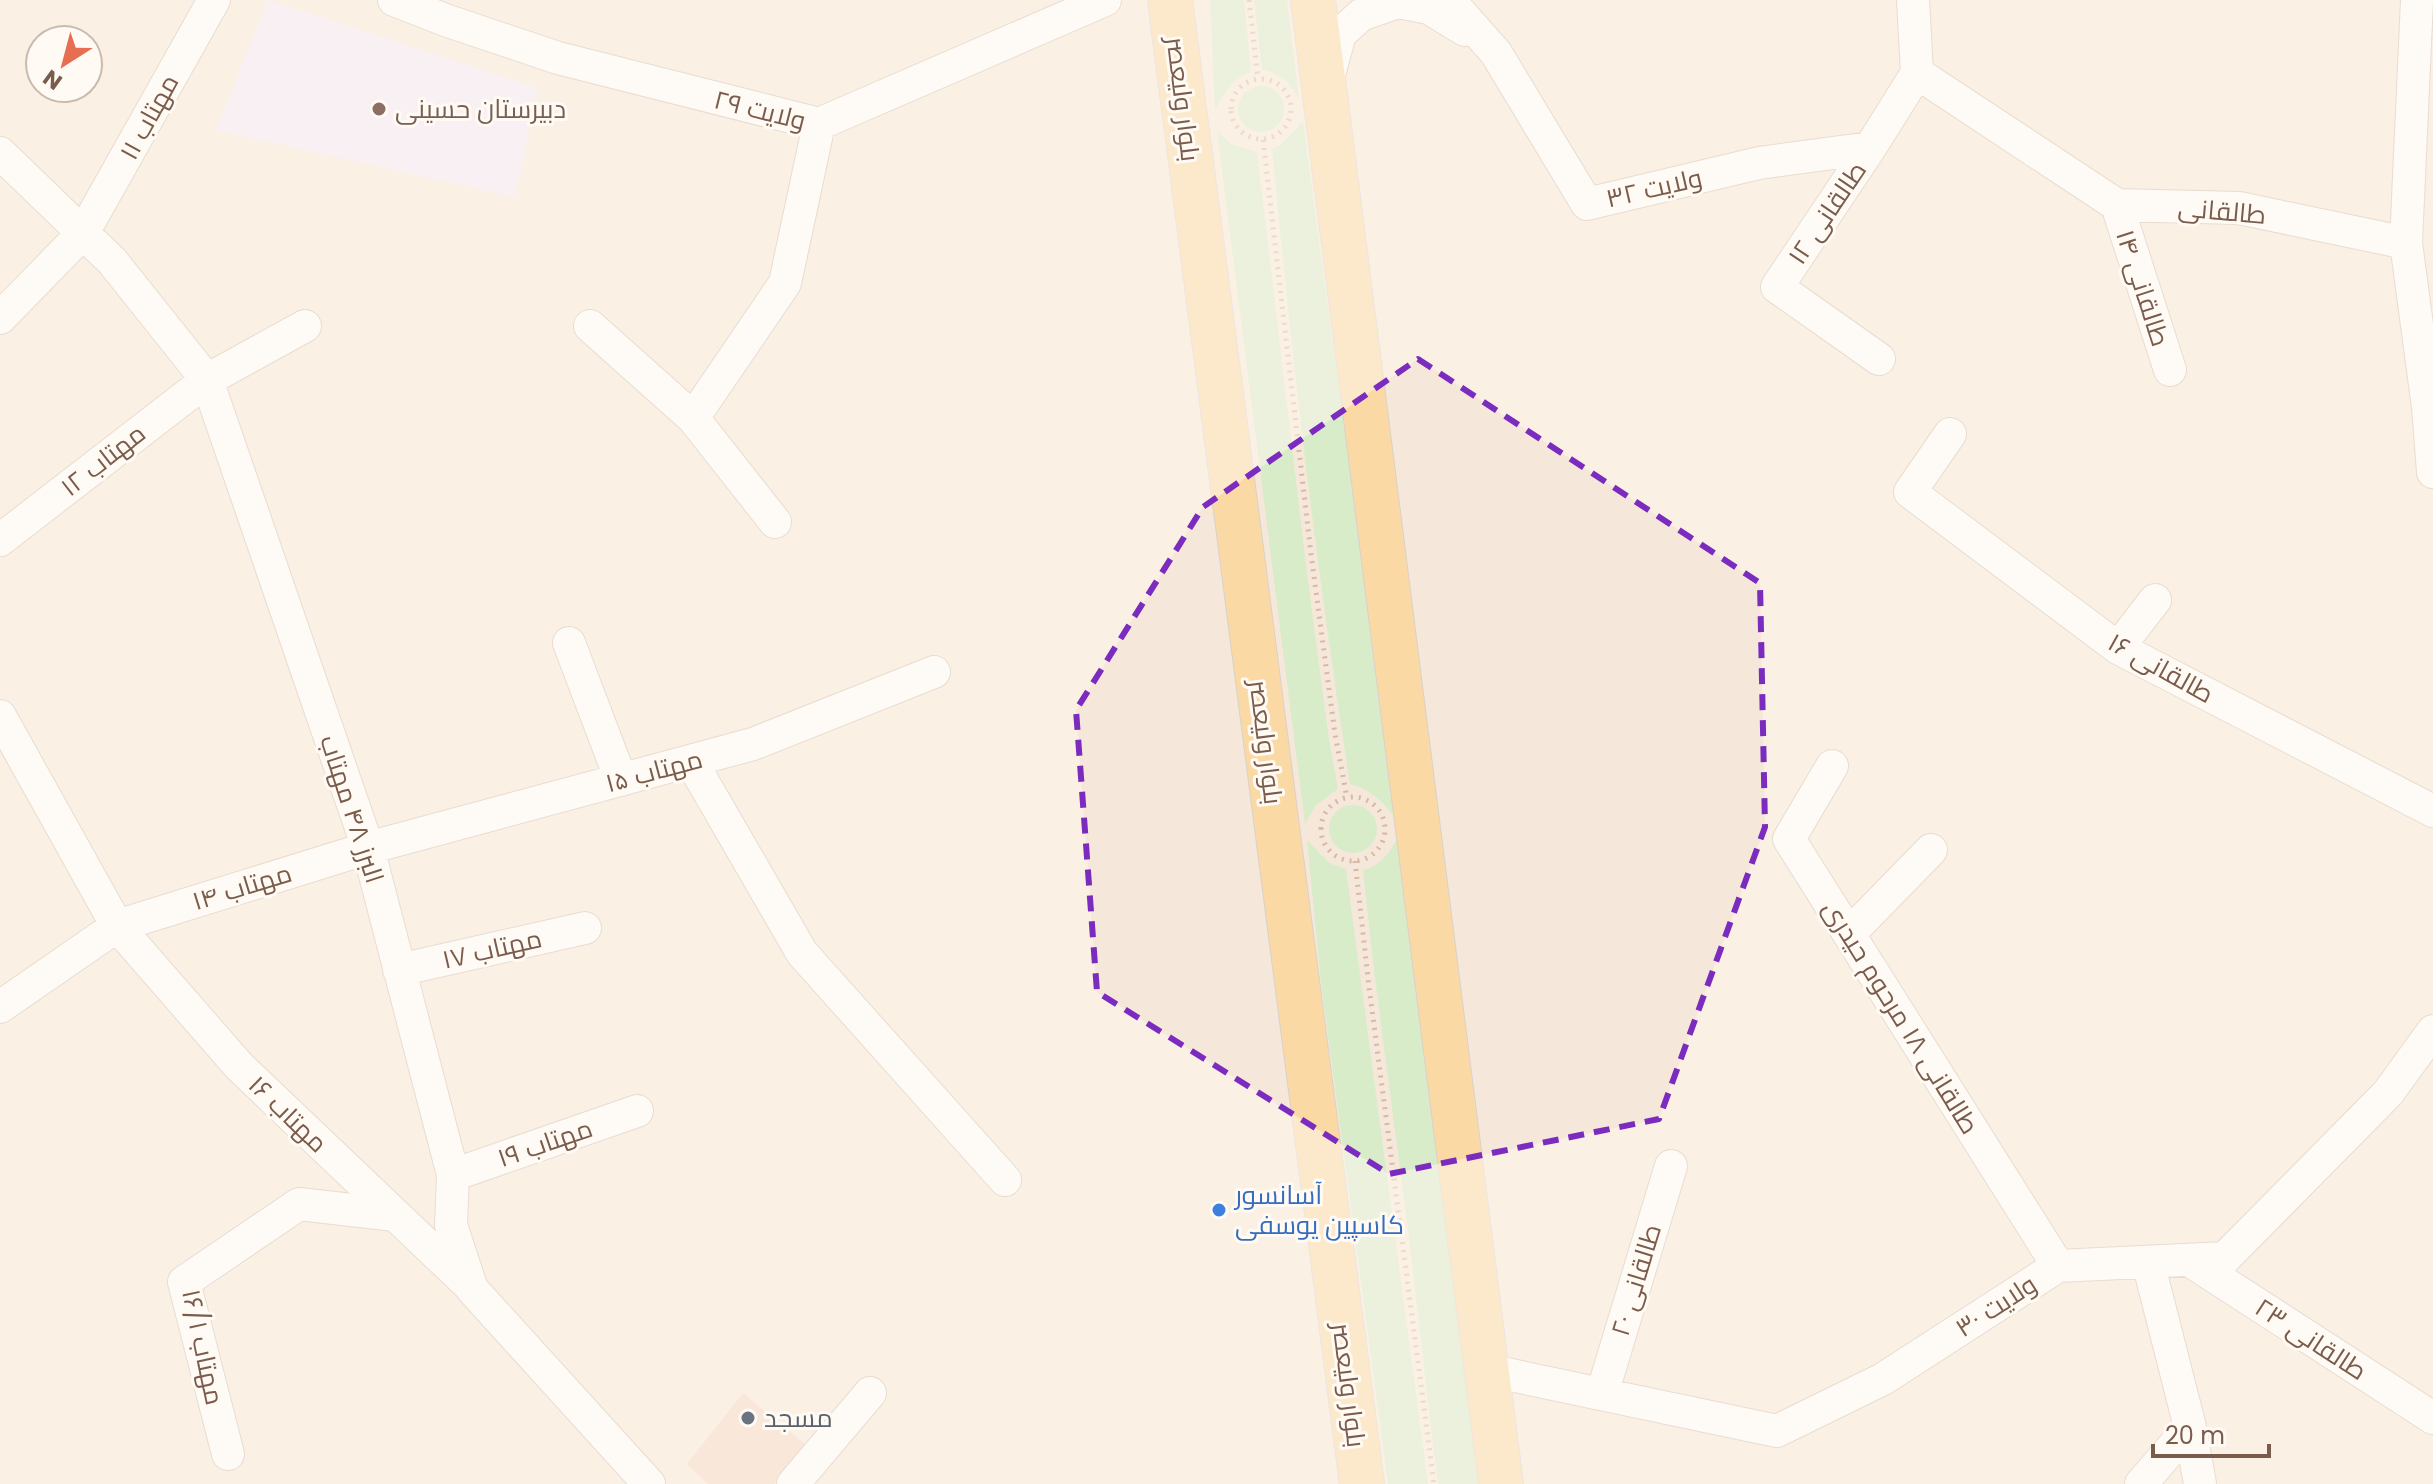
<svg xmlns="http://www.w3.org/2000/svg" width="2433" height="1484" font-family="Poppins,Cairo,sans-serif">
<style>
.residential{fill:#f5e8da;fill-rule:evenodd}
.education{fill:#f3e8fa}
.green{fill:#d8ecc9}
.building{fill:#f3d5c3}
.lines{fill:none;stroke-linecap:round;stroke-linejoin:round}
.street-casing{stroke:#d1beb0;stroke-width:34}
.primary-casing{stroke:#dad1cd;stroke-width:46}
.path{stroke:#d9b8a5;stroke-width:5;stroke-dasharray:2 6;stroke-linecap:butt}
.street{stroke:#fff;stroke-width:32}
.primary{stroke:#fbd9a5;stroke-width:44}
.marked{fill:none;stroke:#7b2cbf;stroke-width:6;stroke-dasharray:16 10;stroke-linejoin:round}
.education-dot{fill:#8d6e63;stroke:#fffaf3;stroke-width:3}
.shop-dot{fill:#3f7fe0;stroke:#fffaf3;stroke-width:3}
.worship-dot{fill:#6b7280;stroke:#fffaf3;stroke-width:3}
.labels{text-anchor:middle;stroke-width:6;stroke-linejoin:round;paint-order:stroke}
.street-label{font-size:26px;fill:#7a5c4d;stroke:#fffaf3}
.education-label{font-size:26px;fill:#785e54;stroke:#fffaf3;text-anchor:start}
.shop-label{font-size:26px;fill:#366cbe;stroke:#fffaf3;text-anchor:start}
.worship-label{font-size:26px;fill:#5b616d;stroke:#fffaf3;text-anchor:start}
</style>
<rect width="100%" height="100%" fill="#fdf6ec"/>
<path class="residential" d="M0,0H2433V1484H0ZM40,40H88V88H40Z"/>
<path class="education" d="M268,0L538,88L515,197L216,130Z"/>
<path class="green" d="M1210,0H1244L1251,72C1231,80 1225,92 1215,110Z
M1254,0H1287L1299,99C1288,81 1283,74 1262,70Z
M1238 109a23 23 0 1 1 46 0a23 23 0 1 1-46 0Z
M1303,122L1397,820C1383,802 1372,790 1350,784C1317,573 1292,361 1272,149L1280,145Z
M1217,131L1231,144L1257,152L1306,565L1328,733L1338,789L1316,805L1305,824Z
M1329 829a24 24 0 1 1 48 0a24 24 0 1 1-48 0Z
M1399,835L1483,1484H1438C1426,1392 1417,1299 1405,1207C1391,1095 1374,983 1363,870C1382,865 1390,852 1399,835Z
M1307,840L1329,863L1346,869L1428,1484H1388L1321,983Z"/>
<path class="building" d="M743,1393L805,1444L774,1484H708L687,1464Z"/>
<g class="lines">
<g class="street-casing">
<path id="street" d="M394,0L448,21L558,58L819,124L1105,0
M1449,0L1496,53L1587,204L1759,163L1870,148
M1913,0L1917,73L2117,205L2239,208L2406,243L2428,407L2433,472
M1328,78L1340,34L1361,15L1398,2L1429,8L1465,30
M0,153L112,261L207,380L368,848L453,1175L451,1225L472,1289L649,1484
M2117,205L2170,370
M2406,243L2417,0
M0,318L83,233L214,0
M590,326L693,418
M1879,359L1777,287L1870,148L1917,73
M1950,434L1910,492L2118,648L2433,811
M775,522L693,418L785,283L819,124
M0,540L207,380L305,326
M569,643L621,780
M2118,648L2155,600
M0,716L117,926L368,848L753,744L934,672
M691,761L802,953L1005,1180
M1832,766L1789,839L2058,1266
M1849,934L1931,850
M399,970L585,928
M0,1007L117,926L239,1066L469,1285
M453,1175L637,1111
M2189,1260L2433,1418
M2148,1262L2190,1427L2200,1484
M1487,1370L1777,1431L1883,1379L2058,1266L2225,1258L2388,1093L2433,1031
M1602,1394L1671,1166
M228,1454L184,1282L299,1204L395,1215
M793,1484L870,1393
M2141,1484L2190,1427"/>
</g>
<g class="primary-casing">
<path id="primary" d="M1170,0L1362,1484
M1313,0L1501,1484"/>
</g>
<path class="path" d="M1249,0L1258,79
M1231 109a30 30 0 1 1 60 0a30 30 0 1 1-60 0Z
M1263,140L1311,554L1335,734L1347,798
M1321 829a32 32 0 1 1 64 0a32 32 0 1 1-64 0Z
M1355,861L1369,987L1434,1484"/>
<use href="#street" class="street"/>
<use href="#primary" class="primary"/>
</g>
<path d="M0 0H2433V1484H0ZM1418,359L1760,583L1765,827L1659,1119L1389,1174L1097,992L1076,710L1203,507Z" fill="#fdf6ec" fill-opacity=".55" fill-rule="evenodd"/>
<path class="marked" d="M1418,359L1760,583L1765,827L1659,1119L1389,1174L1097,992L1076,710L1203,507Z"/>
<circle class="education-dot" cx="379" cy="109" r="8"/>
<circle class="shop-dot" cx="1219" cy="1210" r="8"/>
<circle class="worship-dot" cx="748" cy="1418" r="8"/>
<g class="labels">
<g class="street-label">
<text transform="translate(1183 99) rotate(83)" y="9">بلوار ولیعصر</text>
<text transform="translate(760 110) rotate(14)" y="9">ولایت ٢٩</text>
<text transform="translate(149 117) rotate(-61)" y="9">مهتاب ۱۱</text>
<text transform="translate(1654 188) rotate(-13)" y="9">ولایت ۳۲</text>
<text transform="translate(2222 211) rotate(5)" y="9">طالقانی</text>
<text transform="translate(1827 213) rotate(-56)" y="9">طالقانی ۱۲</text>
<text transform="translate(2143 288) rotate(72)" y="9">طالقانی ۱۴</text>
<text transform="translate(103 460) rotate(-38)" y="9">مهتاب ۱۲</text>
<text transform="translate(2161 668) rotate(29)" y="9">طالقانی ۱۶</text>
<text transform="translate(1266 742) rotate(83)" y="9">بلوار ولیعصر</text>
<text transform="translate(654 771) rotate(-15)" y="9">مهتاب ۱۵</text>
<text transform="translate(352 809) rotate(72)" y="9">البرز ۴۸ مهتاب</text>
<text transform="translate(242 887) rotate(-17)" y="9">مهتاب ۱۴</text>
<text transform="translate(492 949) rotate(-13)" y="9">مهتاب ۱۷</text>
<text transform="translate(1901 1017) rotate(58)" y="9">طالقانی ۱۸ مرحوم حیدری</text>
<text transform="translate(288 1114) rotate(44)" y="9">مهتاب ۱۶</text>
<text transform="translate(545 1143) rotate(-19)" y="9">مهتاب ۱۹</text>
<text transform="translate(1636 1280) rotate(-73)" y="9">طالقانی ۲۰</text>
<text transform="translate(1996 1306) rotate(-33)" y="9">ولایت ۳۰</text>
<text transform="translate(2311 1339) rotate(33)" y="9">طالقانی ۲۳</text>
<text transform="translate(203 1347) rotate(78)" y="9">مهتاب ۱۶/۱</text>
<text transform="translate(1349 1385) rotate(83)" y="9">بلوار ولیعصر</text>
</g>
<g class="education-label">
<text x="395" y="118">دبیرستان حسینی</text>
</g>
<g class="shop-label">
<text x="1235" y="1204">آسانسور<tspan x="1235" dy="30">کاسپین یوسفی</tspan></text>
</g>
<g class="worship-label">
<text x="764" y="1427">مسجد</text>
</g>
</g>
<g transform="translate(64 64) rotate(216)"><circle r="38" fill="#fffaf3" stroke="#cabbb1" stroke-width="2"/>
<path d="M0-6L14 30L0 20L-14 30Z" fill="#e76f51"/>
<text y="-12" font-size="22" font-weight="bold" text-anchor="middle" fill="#7a5c4d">N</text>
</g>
<path d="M2153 1444v12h116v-12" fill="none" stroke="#7a5c4d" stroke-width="4"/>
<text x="2165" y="1444" font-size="24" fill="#7a5c4d" stroke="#fffaf3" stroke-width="6" paint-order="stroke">20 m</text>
</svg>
